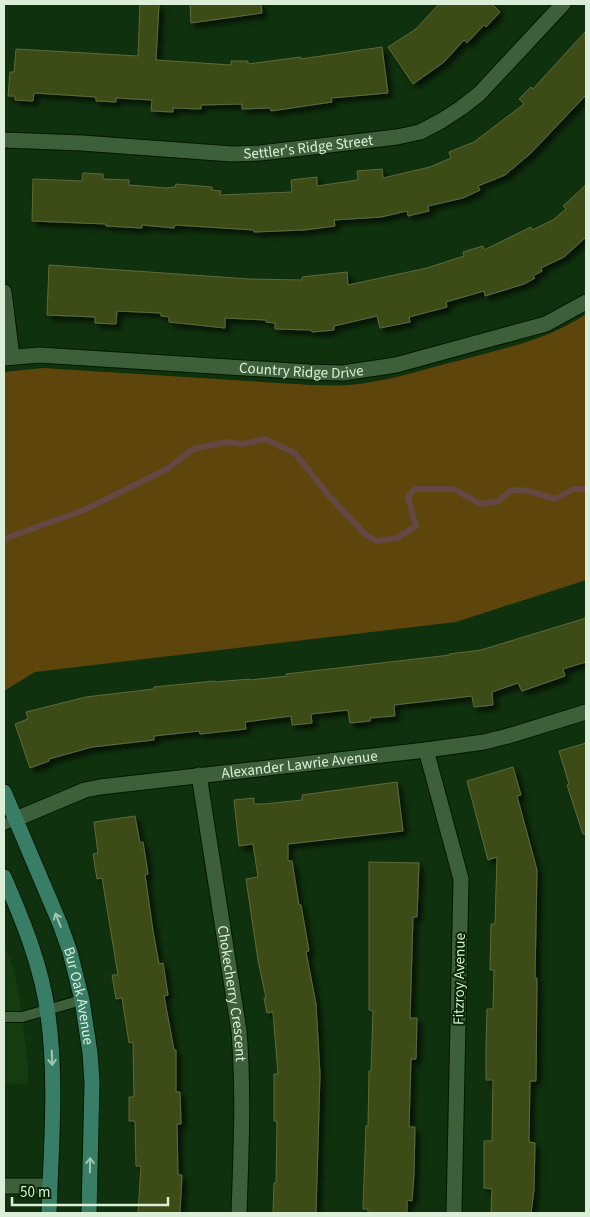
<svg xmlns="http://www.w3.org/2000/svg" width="590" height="1217" font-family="'Source Sans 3',sans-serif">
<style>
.built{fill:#153c11}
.green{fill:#5e450b}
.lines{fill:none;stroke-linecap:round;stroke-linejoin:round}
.stream{stroke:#644844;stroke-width:6}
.building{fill:#3d4b15;stroke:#5d6b3a;filter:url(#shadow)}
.lane-casing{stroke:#001800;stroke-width:12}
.street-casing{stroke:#001800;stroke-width:17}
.secondary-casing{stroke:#001800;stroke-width:17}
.lane{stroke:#3d603a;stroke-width:10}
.street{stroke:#3d603a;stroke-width:15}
.secondary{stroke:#387d65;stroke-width:15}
.oneway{stroke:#a1c6b0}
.labels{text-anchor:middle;stroke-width:4;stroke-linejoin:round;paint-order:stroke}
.street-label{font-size:15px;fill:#daeed8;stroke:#052703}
</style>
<defs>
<filter id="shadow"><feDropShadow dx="4.5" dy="4.5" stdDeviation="2.5" flood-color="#0009"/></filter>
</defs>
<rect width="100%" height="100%" fill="#0f310d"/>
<path class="built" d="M4,943L13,968L19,993L28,1065V1084L4,1083Z"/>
<path class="green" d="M586,314V580L456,622L35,672L4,691V372L43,368L311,385C323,385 336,386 349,385C387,382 424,369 461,360C506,348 547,340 586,314Z"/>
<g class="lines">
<path class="stream" d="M4,539L84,510L167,469L193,449L227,442L243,444L265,439L295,453L329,496L365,534L376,541L397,538L416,526L408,497L414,489H454L480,504L499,501L511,490L528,491L555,499L573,489H586"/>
</g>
<path class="building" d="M140,4H159L156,60L231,65V61H248V64L301,57V59L382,47L388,93L331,98L332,102L271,111L270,108L242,109V104L201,105V109L173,108V112L151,111L152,100L116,98V102L96,101V97L34,93L33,101L15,100V96H8L10,72H14L16,49L138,56Z
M190,4H261L262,13L191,23Z
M439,4H492L500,12L486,27L484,25L467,43L464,40L444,62L413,84L388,47L416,29Z
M586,31V95L531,153L505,175L478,186L480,190L463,198L428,206L429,211L408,216L407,211L381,217L334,220L335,226L304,230L254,232V230L175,225L174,228L142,225V228L106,226V224L32,221L33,179L82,181L83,173L103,174V179L129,180V185L166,188L175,187L176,184L212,187V190L221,191L220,195L292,192L291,180L317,177V186L358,180L357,171L382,169L383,178L430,167L451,158L449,152L474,142L524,104L519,99L531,87L533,89Z
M586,185V237L564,257L541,268L542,271L533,276L535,278L524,284L485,296L484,291L446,302L447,307L409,317L410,322L380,328L377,316L334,326V330L312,332L311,330L275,329V323L266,322V320L225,318V328L169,322V317L161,316V313L117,311L116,324L95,323V317L47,315L49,265L249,279L302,280V277L347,272L348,285L427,268L464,256L463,252L483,246L484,250L531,227L532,230L553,220L566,209L563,206Z
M586,618V662L563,669L565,676L522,691L518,683L492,692L493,705L474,707L472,696L394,705L395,716L370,718V721L350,723L348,710L311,714L312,723L292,725L291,716L245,722L246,729L200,734L199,731L154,736V740L92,747L49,759V761L30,768L15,724L28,719L26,712L86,697L154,689V687L215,681V682L250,679V680L287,676L286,674L450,655L449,654L481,650Z
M586,743V834H583L567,785L569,784L559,751Z
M513,767L521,795L517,796L537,870L535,978H537L536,1081H530L529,1142L535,1143L534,1190L531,1213H491L492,1189L484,1188V1141H492L493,1080H486V1049L487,1009H493L494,970H490L491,924H495L497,857L488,860L467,781Z
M397,782L403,831L288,844V861H292L299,905H301L309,951L306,952L316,1004L320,1074L316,1213H273L274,1183H276L277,1121H274V1074H278L273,1012L267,1013L264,998H266L258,960L246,879L258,877L253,844L239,846L234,800L254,798V804H264L302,800V795Z
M135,816L140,843L143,842L148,874L145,875L153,931L159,964L163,963L168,995L164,996L174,1050H176V1092H180L181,1124H177L178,1175H182L180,1213H138L141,1166H136L135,1121H129V1097H134L133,1042L129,1043L122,998L116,999L112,975H118L102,878L97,879L93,854L98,853L94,822Z
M369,862L419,863L417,917H413L410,1018H417L416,1059H411L409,1127H415L414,1174L412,1201L407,1200V1213H368V1209H363L366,1126H368L369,1071H371L373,1011L369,1010Z"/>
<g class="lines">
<g class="lane-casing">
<path id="lane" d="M4,825L16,819
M4,1017H22L82,1000"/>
</g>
<g class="street-casing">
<g id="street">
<path id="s1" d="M4,140L82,143L232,154L260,153L397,137L420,132L441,121L461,108L479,94L563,4"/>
<path d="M4,292L12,357"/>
<path id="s2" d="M4,358L39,355L309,372L343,373L396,365L546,324L586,302"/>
<path d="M426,750L461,879L454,1213"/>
<path id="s3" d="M199,775L239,1031C244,1092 241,1152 239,1213"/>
<path id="s4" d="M16,819L85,790L100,787L426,750L484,742L508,736L586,712"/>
<path d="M4,1186H50"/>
</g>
</g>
<g class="secondary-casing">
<g id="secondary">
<path id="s5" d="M4,792L60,924L70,952L82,1000L90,1053L92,1082L89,1213"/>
<path d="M4,877C23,921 42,967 48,1015C57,1080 51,1148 49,1213"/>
</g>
</g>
<use href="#lane" class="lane"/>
<use href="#street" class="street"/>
<use href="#secondary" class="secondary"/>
</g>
<defs><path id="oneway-shaft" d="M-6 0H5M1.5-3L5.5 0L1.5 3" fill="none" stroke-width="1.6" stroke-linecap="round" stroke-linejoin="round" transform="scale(1.25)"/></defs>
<g class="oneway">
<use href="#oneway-shaft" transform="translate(58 920) rotate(-112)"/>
<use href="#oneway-shaft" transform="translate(52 1058) rotate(88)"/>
<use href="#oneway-shaft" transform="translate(90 1165) rotate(-89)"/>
</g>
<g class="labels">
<g class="street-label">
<text dy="5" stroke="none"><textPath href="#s1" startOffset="305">Settler's Ridge Street</textPath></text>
<text dy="5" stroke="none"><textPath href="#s2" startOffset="298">Country Ridge Drive</textPath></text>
<text dy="5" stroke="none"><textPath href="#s4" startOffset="291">Alexander Lawrie Avenue</textPath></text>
<text transform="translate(459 979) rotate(-89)" y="5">Fitzroy Avenue</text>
<text dy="5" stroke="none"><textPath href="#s3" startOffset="221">Chokecherry Crescent</textPath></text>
<text dy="5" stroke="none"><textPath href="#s5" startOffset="218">Bur Oak Avenue</textPath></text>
</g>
</g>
<rect width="590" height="1217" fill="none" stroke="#daeed8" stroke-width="10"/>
<path d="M12 1197v8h156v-8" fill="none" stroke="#daeed8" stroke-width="2.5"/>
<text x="20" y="1197" font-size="15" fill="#daeed8" stroke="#052703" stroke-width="4" paint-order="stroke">50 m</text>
</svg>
